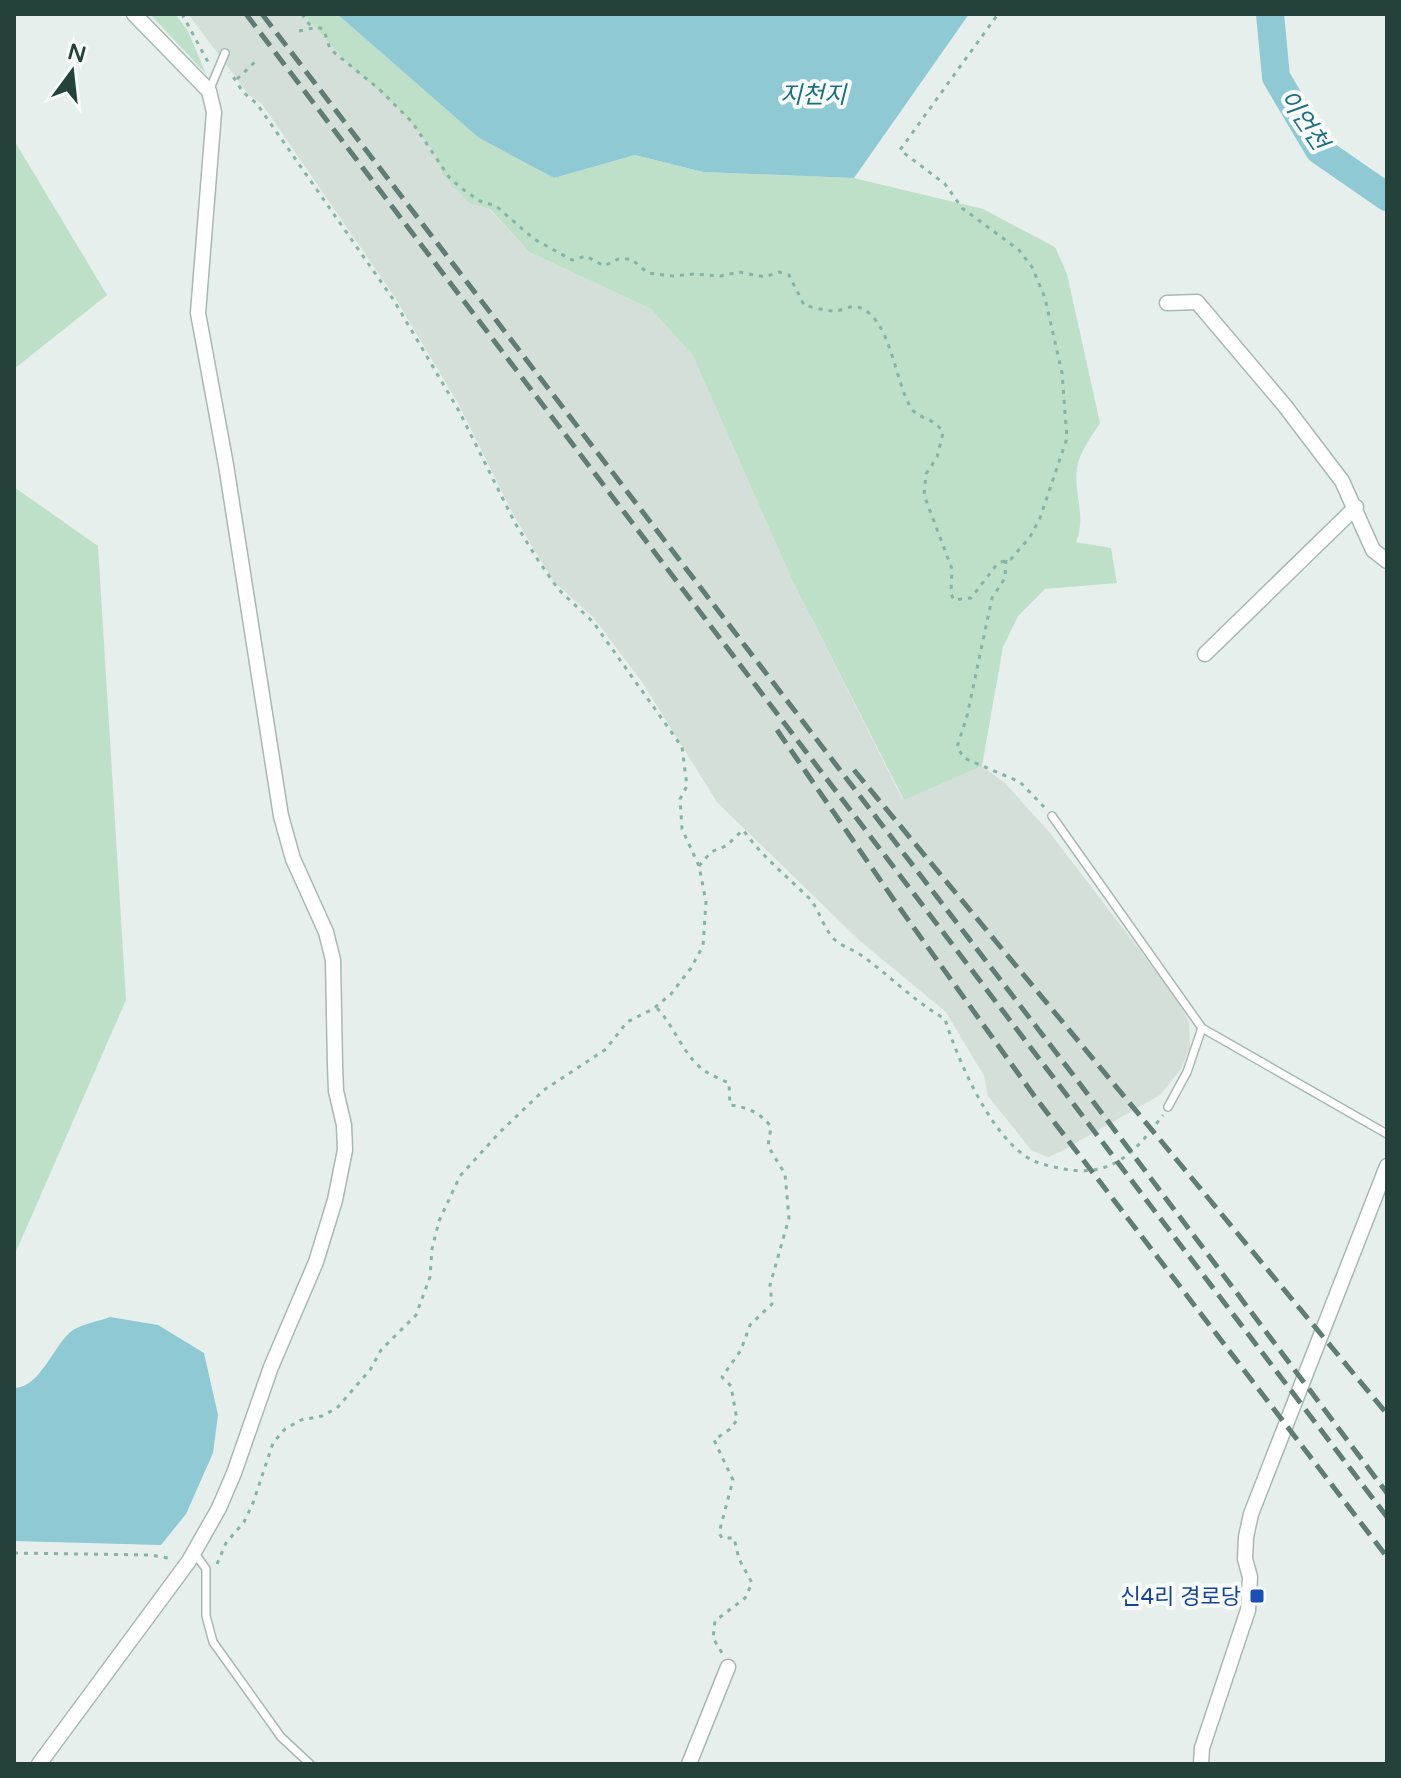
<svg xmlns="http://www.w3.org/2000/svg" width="1401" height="1778" font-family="'Varela Round','Noto Sans KR',sans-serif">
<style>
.built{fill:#d4dfda}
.green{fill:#bfe0c8}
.water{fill:#8ec9d4}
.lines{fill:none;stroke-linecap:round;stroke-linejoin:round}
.river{stroke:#8ec9d4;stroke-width:28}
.service-casing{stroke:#a8b8b2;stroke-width:10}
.minor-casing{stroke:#a8b8b2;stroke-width:17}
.path{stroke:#86b3a5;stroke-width:3;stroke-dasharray:4 6;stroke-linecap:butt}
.service{stroke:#fff;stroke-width:7}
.minor{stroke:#fff;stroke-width:14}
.rail{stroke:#5f7d75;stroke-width:5;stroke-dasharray:16 8;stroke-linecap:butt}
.transit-dot{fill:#1a4fb4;stroke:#f7fbf9;stroke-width:3}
.labels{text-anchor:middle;stroke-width:8;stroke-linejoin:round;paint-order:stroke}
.transit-label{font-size:22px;fill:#164399;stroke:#f7fbf9;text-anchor:end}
.water-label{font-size:24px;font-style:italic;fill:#1c6f80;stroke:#f7fbf9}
</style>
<rect width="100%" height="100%" fill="#e6efeb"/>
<path class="built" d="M188,14H303L351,67L402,112L435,153L442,174L469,202L489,209L529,252L651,309L693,356L792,580L903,800L982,766L1005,783L1050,833L1177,999L1189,1022L1190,1048L1181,1069L1160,1095L1060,1152L1048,1157L1032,1151L988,1096L984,1076L946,1012L860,941L717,802L642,682L593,617L553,581L513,514L459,405L394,296L262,104L249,95Z"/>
<path class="green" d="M150,14H175L188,31L206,74Z
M303,14H337L479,138L554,178L635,155L703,172L854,178L983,209L1055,247L1067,274L1100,423C1091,437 1080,451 1077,468C1073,494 1087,515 1076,542L1111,548L1117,583L1045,589L1018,616L1003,647L982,766L904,800L792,580L693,356L651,309L529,252L490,209L469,203L442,174L435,153L402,112L351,67Z
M14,140L107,295L14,369Z
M14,487L98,546L126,1000L15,1254Z"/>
<path class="water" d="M337,14H969L854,178L703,172L635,155L554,178L479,138Z
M110,1317L158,1325L204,1353L218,1415L213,1453L186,1514L161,1545L14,1541V1388C41,1388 54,1343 73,1330C83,1324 99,1321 110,1317Z"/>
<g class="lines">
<path class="river" d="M1270,14L1276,77L1319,150L1387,197"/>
<g class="service-casing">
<path id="service" d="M209,91L225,53
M1052,816L1202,1028L1387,1134
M1168,1107L1187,1072L1202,1028
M194,1552L206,1569V1616L213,1642L281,1737L310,1764"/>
</g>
<g class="minor-casing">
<path id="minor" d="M1167,303L1197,302L1285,406L1342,481L1373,550L1387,561
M1205,654L1356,507
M39,1764L189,1561L219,1508L234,1473L271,1367L316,1262L335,1200L345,1150L344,1125L336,1091L335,1065L333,960L326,932L293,859L281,816L226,465L198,313L214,112L209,91L134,14
M689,1764L728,1667
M1201,1764L1202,1748L1248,1610L1250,1577L1245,1559L1246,1537L1251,1514L1387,1166"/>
</g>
<path class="path" d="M182,14L208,62
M302,14L309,24L315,26
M299,31L318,27L324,30L330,49L379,89L412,122L449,177L461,188L480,201L496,206L534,239L572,260L586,256L604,266L618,259H631L648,273L673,276L695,274L720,276L739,272L765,277L779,272L789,275L804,305C813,307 825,311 834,311C842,311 850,305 858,307C891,317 894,380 911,408C919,420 935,417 943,433L937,457L926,474L924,495L952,569L951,594L954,600L971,598L998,563L1011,559L1030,537L1040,518L1067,438L1062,373L1045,298L1032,267L1019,250L962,208L945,184L900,150L998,14
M237,79L257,60
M1006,560L1005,578L992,598L967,716L957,747L964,758L1020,782L1044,807
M699,866L711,852L726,846L743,830C762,856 785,875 808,897C819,908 822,926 834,939C841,946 852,949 861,955C889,975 915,1002 945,1019C958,1061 993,1142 1034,1161C1043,1165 1054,1167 1064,1169C1113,1178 1136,1151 1163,1115
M657,1008C675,1027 684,1057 705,1071C712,1076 721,1079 729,1083L730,1105C747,1107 761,1113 771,1127L768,1146L785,1174L789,1218L770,1285L772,1304L750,1325L741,1350L722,1377L731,1386L737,1420L730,1429L714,1440L733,1480L719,1533L722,1538H734L739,1559L752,1583L745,1598L715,1621L713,1638L722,1653
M14,1553L151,1555L173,1559
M217,1564L226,1543L244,1522L253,1503L273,1443L285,1429L301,1420L322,1416L337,1408L370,1370L381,1350L416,1315L430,1277L432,1249L439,1221L460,1176L500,1132L544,1090L606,1049L627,1022L653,1009L671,994L691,968L703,946L706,902L699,866L682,829L680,799L687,786L682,747L593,622L558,589L538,560L515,523L459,411L393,299L257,104L243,92L230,72"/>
<use href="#service" class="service"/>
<use href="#minor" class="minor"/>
<path class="rail" d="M246,14L1387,1517
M262,14L1077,1080L1387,1493
M777,730L894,900L1035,1097L1387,1557
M854,770L1387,1414"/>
</g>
<rect class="transit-dot" x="1249" y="1588" width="16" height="16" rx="4"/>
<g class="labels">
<g class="transit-label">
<text x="1241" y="1604">신4리 경로당</text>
</g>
<g class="water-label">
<text x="813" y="103">지천지</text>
<text transform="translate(1304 120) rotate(56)" y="8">이언천</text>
</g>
</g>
<rect width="1401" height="1778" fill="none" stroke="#24423a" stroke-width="32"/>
<g transform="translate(72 72) rotate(15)" stroke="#f7fbf9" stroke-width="6" paint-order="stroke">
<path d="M0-6L14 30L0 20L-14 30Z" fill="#24423a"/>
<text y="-12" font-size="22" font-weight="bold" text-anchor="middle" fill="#24423a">N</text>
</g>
</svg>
